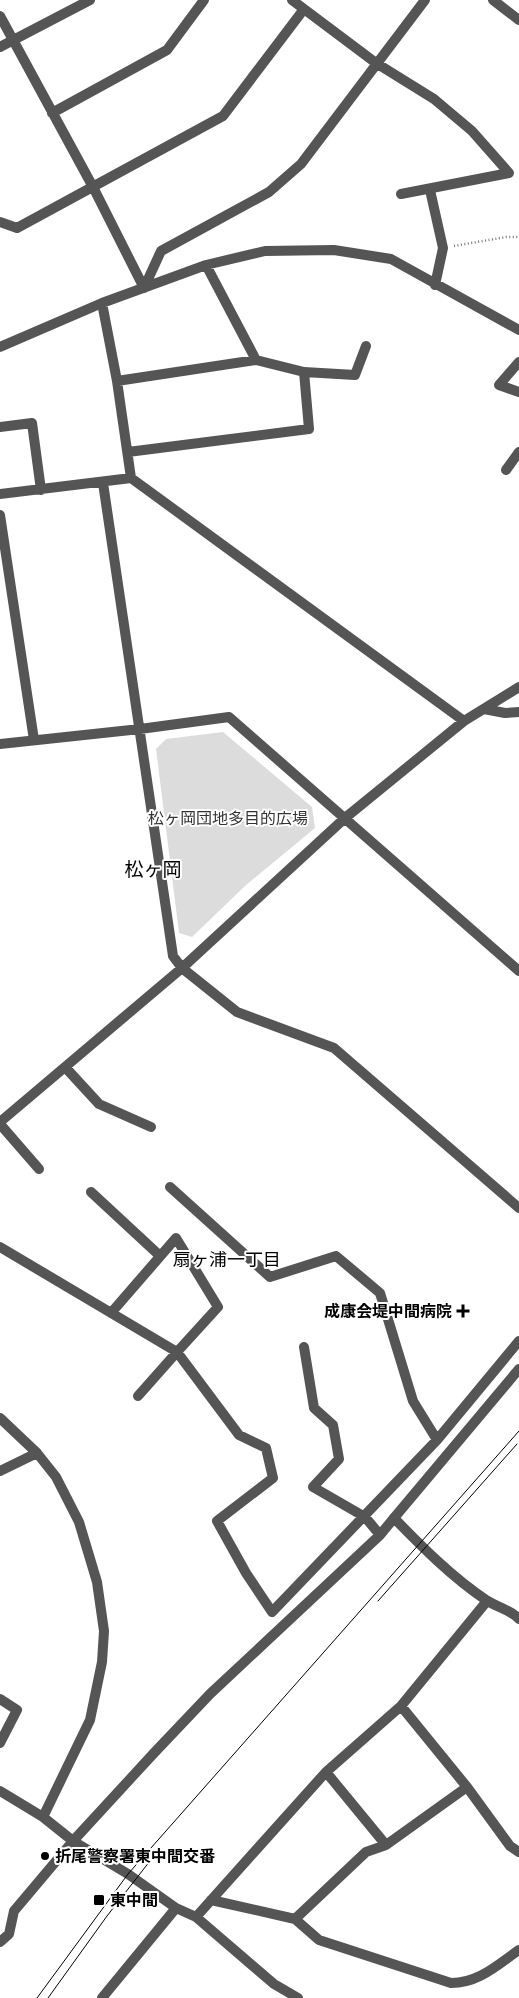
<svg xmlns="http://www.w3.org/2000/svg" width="519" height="1998" font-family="'DejaVu Sans','Noto Sans JP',sans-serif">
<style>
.green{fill:#dcdcdc}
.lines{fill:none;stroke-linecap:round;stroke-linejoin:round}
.path{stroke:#777;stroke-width:2.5;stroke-dasharray:1 2.5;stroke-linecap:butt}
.minor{stroke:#555;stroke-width:10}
.tertiary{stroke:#555;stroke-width:10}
.tram{stroke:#000;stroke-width:1}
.poi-dot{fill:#000;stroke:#fff;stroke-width:2}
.labels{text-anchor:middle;stroke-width:4;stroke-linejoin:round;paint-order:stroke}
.park-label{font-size:16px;fill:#333;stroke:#fff}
.poi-label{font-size:16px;font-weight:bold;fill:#000;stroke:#fff;text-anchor:start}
.neighbourhood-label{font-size:18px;fill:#000;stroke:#fff}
.quarter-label{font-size:19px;fill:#000;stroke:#fff}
</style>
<rect width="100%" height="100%" fill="#fff"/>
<path class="green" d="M223,732L312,807L315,828L246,885L192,937L179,933L156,749L166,739Z"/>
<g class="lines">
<path class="path" d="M454,246L506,237H519"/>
<path class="minor" d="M292,0L376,63L434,99L472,131L509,173L401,194
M0,16L93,187L144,288
M0,47L90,0
M52,113L167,50L204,0
M430,190L443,248L435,285
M0,222L17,228L223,116L304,9
M206,265L256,360
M144,288L161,251L269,192L301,164L425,0
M102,303L117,381L131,478
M0,347L102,303L206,265L265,251L334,250L391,259L519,330
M519,362L499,385L519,392
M304,372L355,375L366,346
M117,381L256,360L304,372L309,429L128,452
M0,427L32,423L41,490
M506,470L519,452
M103,483L173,956L182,968L237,1012L334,1048L519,1208
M0,494L131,478L464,721
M0,515L34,740
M484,709L505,713L519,712
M0,744L140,729L229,717L519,971
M65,1067L99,1104L151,1127
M0,1122L182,968L345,818L464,721L519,687
M0,1124L39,1169
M170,1187L270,1277L336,1256L380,1293L413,1401L437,1440
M91,1192L159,1255
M0,1247L177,1352L218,1307L176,1238L111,1313
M304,1347L314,1408L333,1425L339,1459L313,1487L365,1517L380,1535
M138,1396L177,1352L239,1435L266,1448L273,1478L217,1521L246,1573L272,1612L437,1440L519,1341
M0,1418L37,1453L56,1477L79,1522L97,1582L104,1631L102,1662L90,1720L43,1817
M0,1471L37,1453
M0,1699L17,1710L0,1743
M401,1706L467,1787
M326,1772L386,1845
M0,1791L43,1817L73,1841L128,1874L176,1908L196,1917L274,1984L298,1998
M211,1900L295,1919L319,1940L451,1983C479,1983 497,1965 519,1950
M196,1917L326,1772L401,1706L487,1601
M295,1919L366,1852L386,1845L467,1787L510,1846L519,1852
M0,1942L9,1934L14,1911L73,1841L154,1753L210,1694L380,1535L394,1518C422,1547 452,1577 486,1600C496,1607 510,1609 519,1619
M102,1998L176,1908"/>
<path class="tertiary" d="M493,0L519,20
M394,1518L519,1369"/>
<path class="tram" d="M378,1601L517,1444
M37,1998L128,1874L519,1431
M48,1998L107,1916L157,1852"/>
</g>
<g class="poi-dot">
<path d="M460.5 1303.5h5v5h5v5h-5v5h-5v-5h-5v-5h5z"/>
<circle cx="45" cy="1856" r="5"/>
<rect x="93" y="1894" width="12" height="12" rx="2.5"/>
</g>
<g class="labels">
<g class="park-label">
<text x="228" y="824">松ヶ岡団地多目的広場</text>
</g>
<g class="poi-label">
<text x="452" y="1317" text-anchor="end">成康会堤中間病院</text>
<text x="55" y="1862">折尾警察署東中間交番</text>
<text x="110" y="1906">東中間</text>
</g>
<g class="neighbourhood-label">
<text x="227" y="1266">扇ヶ浦一丁目</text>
</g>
<g class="quarter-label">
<text x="153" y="876">松ヶ岡</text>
</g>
</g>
</svg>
